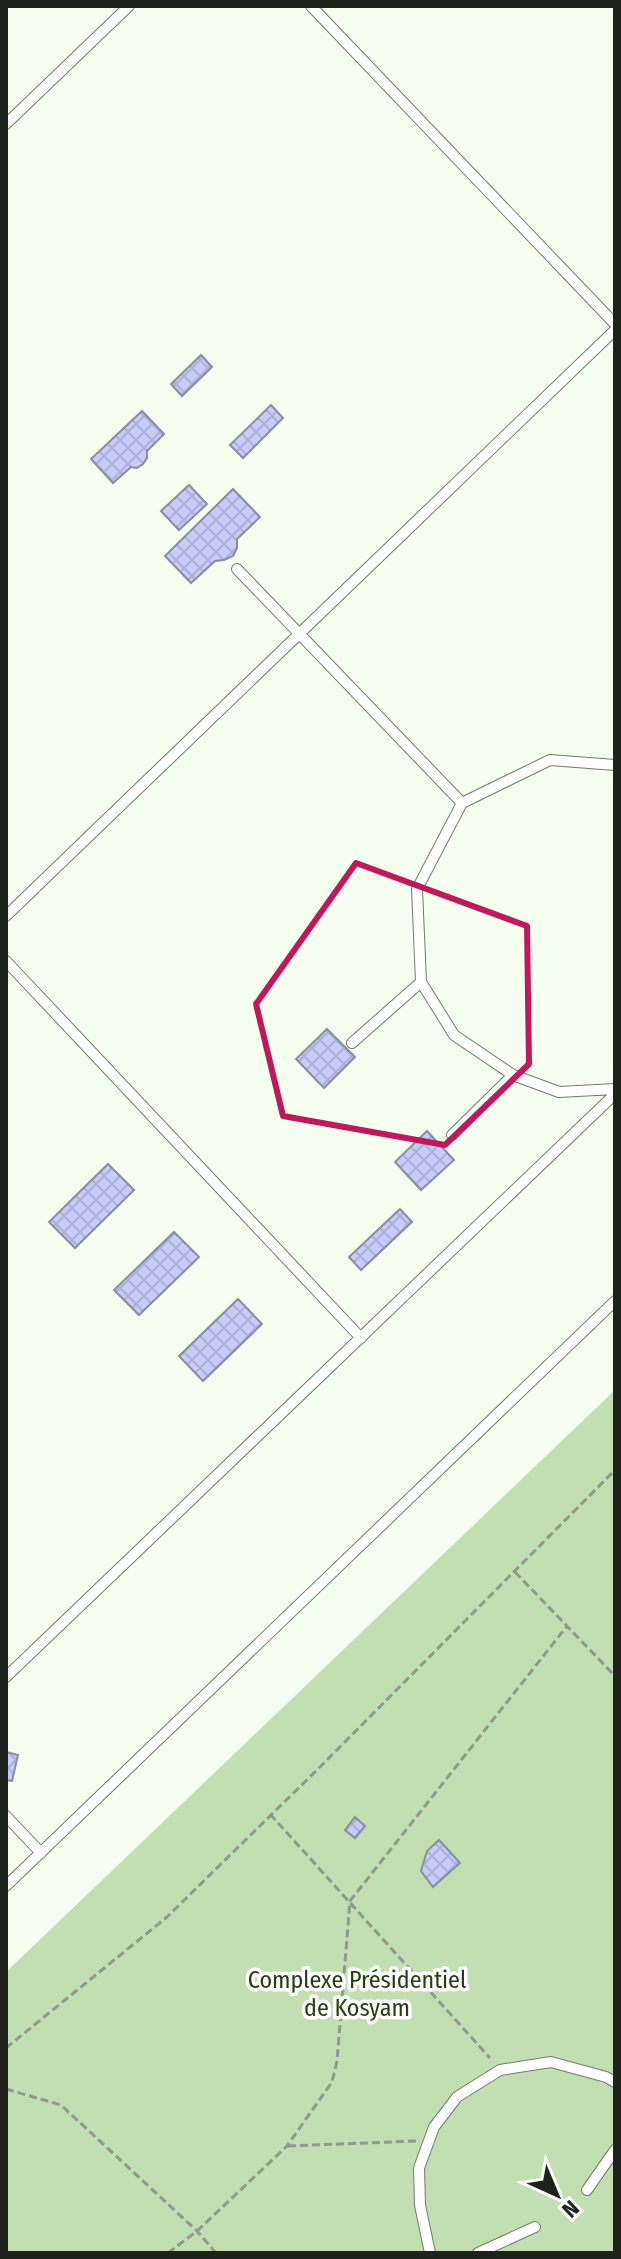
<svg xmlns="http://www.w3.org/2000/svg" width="621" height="2259" font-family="'Fira Sans Condensed',sans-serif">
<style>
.green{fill:#c1dfb0}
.building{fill:url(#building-cross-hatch);stroke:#8a8da0;stroke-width:2}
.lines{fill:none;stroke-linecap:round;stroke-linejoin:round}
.service-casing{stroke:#717b6b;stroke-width:12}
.path{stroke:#91988d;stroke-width:3;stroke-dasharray:8 4;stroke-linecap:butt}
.service{stroke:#fff;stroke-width:10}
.marked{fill:none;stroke:#c2185b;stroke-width:6;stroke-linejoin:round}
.labels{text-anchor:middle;stroke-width:7;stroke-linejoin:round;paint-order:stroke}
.park-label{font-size:24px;fill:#24400f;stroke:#fff}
</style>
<defs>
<pattern id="building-cross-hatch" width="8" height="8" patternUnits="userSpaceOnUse" patternTransform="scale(2)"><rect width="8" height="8" fill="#c6cdfa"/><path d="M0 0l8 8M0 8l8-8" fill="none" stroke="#aab0d6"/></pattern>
</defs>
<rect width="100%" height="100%" fill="#f5ffef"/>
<path class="green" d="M615,1390V2253H6V1972Z"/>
<path class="building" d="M201,355L212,367L182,396L171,384Z
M271,405L283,418L243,458L230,445Z
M142,411L164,434L147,451V458L143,464L137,468L131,467L113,483L91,459Z
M189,485L207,504L179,530L161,511Z
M233,489L260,517L237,539V548L233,556L224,560L215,561L191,583L165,556Z
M327,1029L355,1057L324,1088L296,1059Z
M427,1131L454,1160L421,1190L395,1162Z
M108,1164L134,1190L75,1248L49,1222Z
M400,1209L412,1222L361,1270L349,1257Z
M174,1232L199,1257L139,1315L114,1290Z
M238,1299L262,1324L203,1381L179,1356Z
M6,1752L18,1755L12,1781L6,1780Z
M355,1817L365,1826L355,1838L345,1830Z
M439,1840L460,1863L433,1887L421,1871L427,1851Z"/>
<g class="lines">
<g class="service-casing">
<path id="service" d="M311,6L615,324
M6,124L129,6
M237,569L462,803L550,760L615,765
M462,803L417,889L421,982L454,1035L513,1075L559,1092L615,1089
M6,916L615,330
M6,961L361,1338
M352,1043L421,982
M452,1135L513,1075
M6,1677L615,1094
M6,1816L41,1853
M6,1886L615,1301
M587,2190L615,2150
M430,2253L420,2205L419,2168L434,2127L457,2097L500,2070L551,2062L606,2077L615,2082
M478,2253L535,2227"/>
</g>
<path class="path" d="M515,1572L615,1676
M270,1814L490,2058
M6,2048L167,1917L321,1766L615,1470
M6,2089L61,2105L197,2231L216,2253
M288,2146L416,2141
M168,2253L197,2231L287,2146L332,2082L337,2061L350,1901L567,1626"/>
<use href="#service" class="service"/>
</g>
<path class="marked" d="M356,863L527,926L529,1064L445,1145L283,1116L256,1004Z"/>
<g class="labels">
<g class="park-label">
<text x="357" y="1988">Complexe Présidentiel<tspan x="357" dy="28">de Kosyam</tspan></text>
</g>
</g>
<rect width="621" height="2259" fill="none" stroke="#1e221c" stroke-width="16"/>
<g transform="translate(557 2195) rotate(136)" stroke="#ffffff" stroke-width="6" paint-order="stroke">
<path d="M0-6L14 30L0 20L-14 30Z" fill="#1e221c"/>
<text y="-12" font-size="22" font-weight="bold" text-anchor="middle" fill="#1e221c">N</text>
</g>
</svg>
